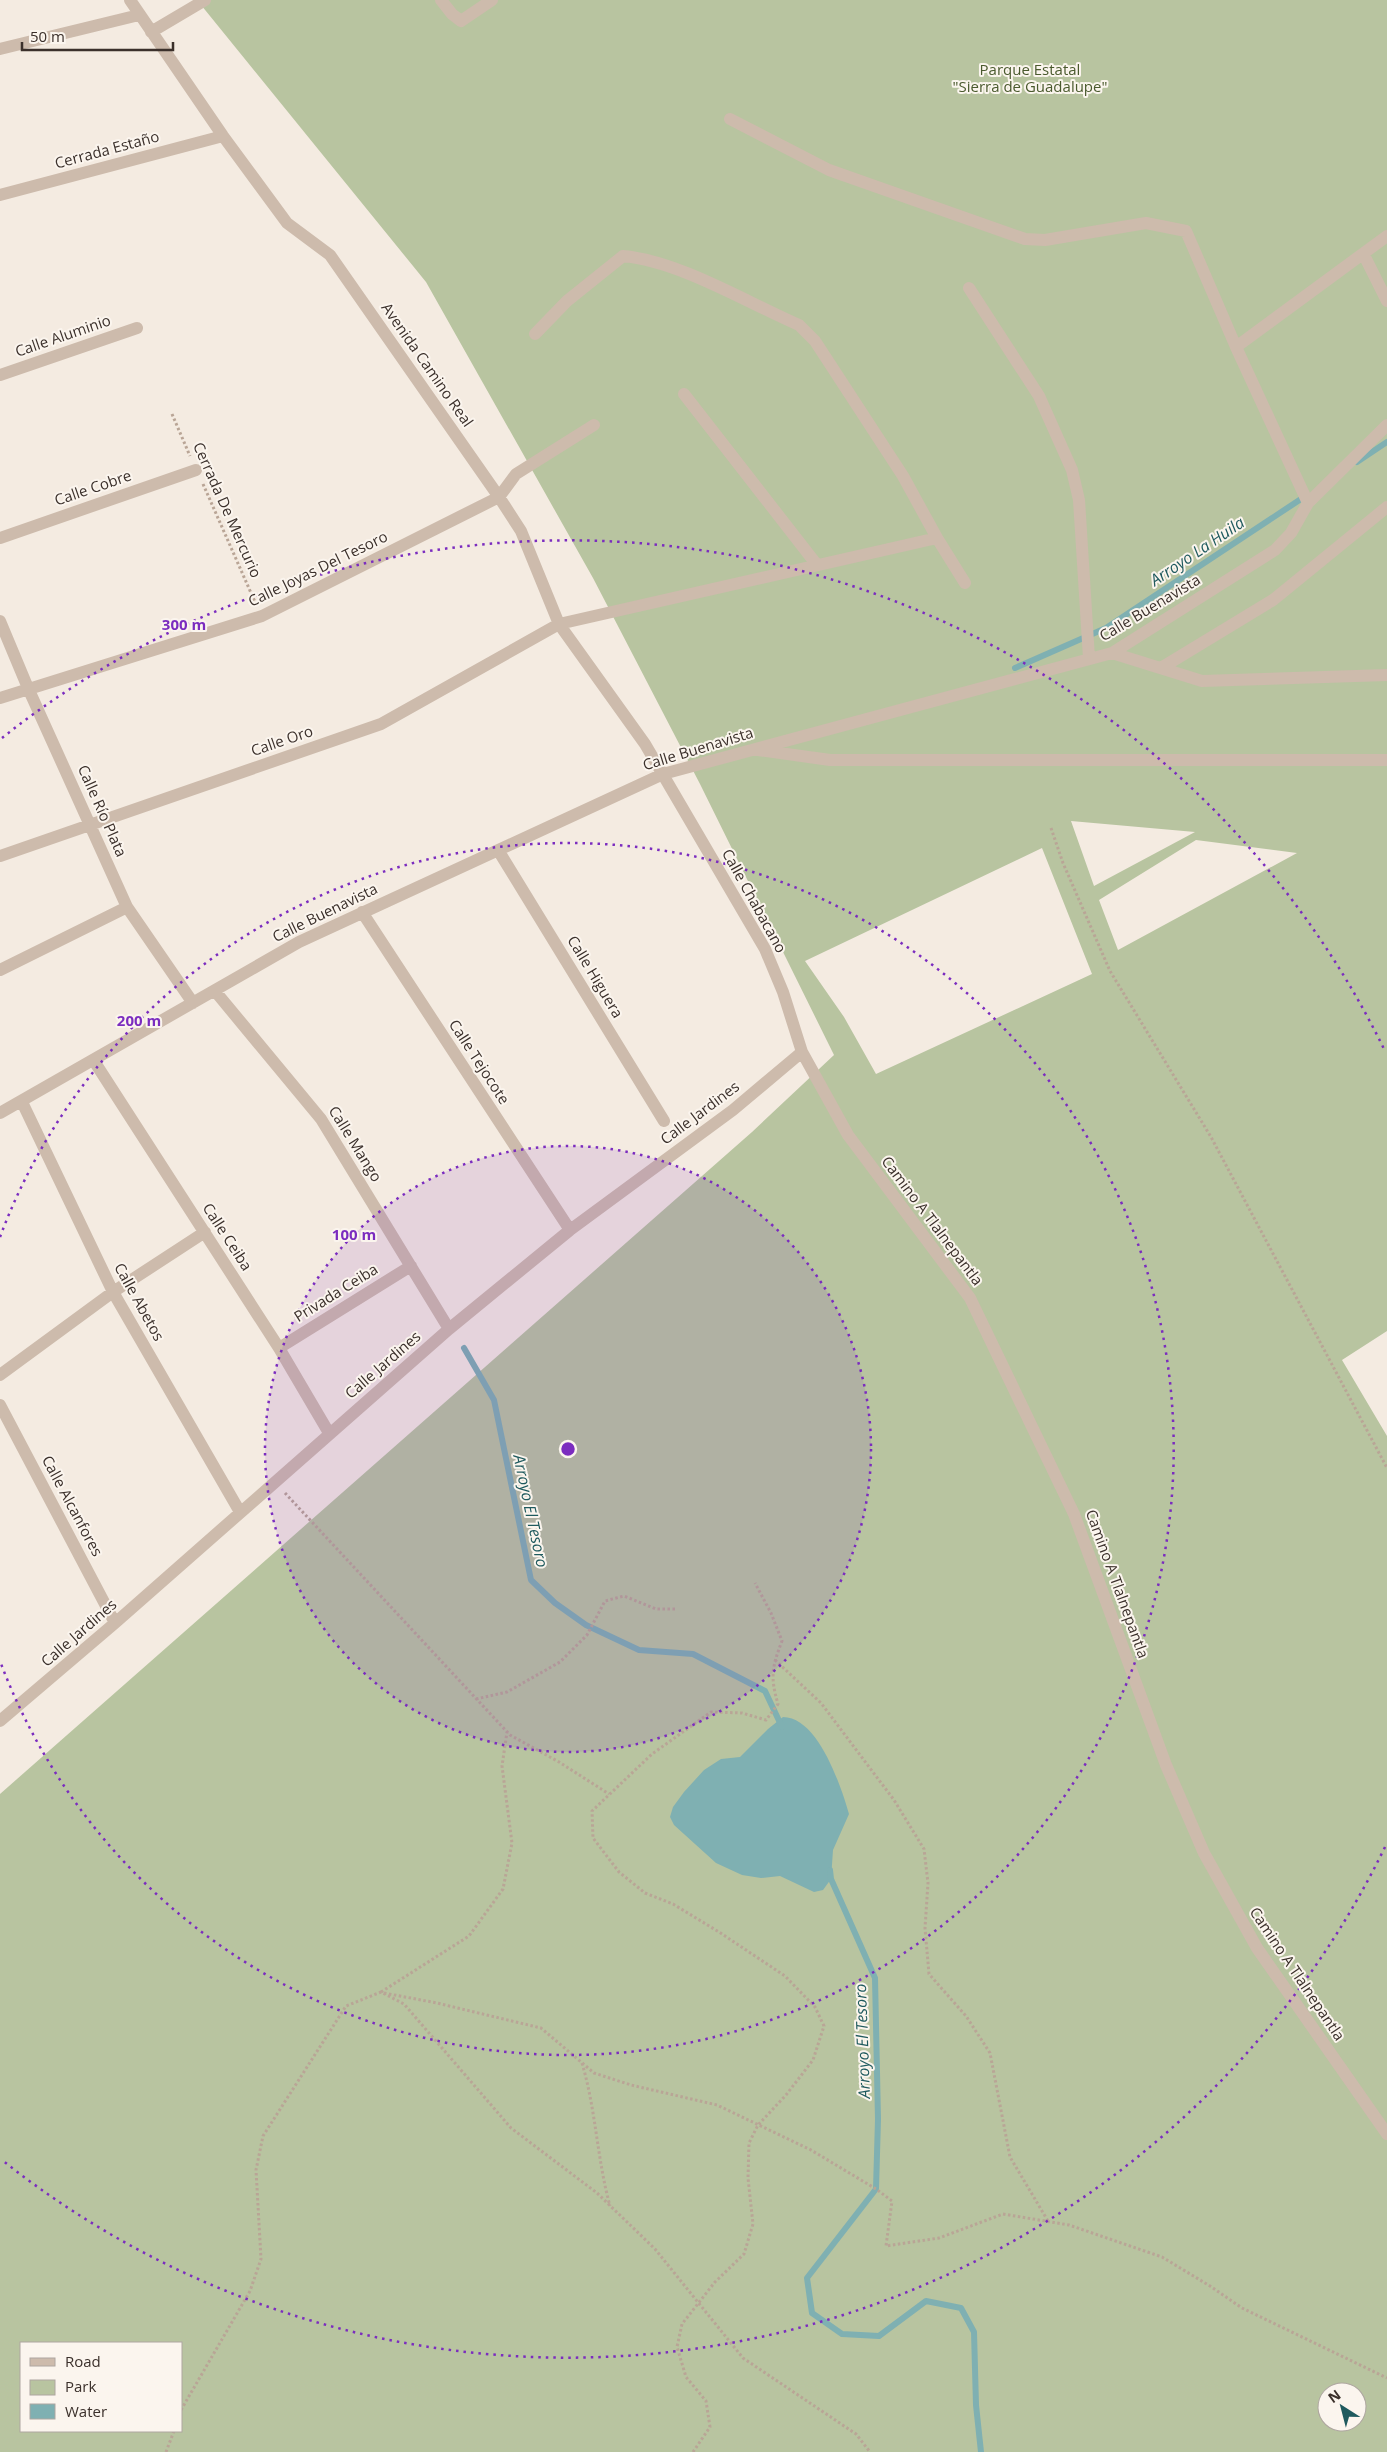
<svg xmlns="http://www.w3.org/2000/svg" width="1387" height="2452" font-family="'Open Sans',sans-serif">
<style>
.green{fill:#b8c4a0;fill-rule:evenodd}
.water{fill:#7fb0b2}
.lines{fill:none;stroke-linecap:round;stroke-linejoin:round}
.stream{stroke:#7fb0b2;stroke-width:6}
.path{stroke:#b9a596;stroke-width:3;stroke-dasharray:2.5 2.5;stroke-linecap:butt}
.minor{stroke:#cdbbac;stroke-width:12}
.ring{fill:none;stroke:#7b2cbf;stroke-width:2.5;stroke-dasharray:2.5 5}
.labels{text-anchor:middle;stroke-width:4;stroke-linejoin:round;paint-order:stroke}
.park-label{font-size:15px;fill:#4a5a2e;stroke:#fbf5ee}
.street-label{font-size:15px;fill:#3b302b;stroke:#fbf5ee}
.water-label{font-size:16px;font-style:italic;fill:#1f5a5e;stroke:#fbf5ee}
.centre{fill:#7b2cbf;stroke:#fbf5ee;stroke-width:2.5}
.ring-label{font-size:15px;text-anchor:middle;font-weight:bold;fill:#7b2cbf;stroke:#fbf5ee;stroke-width:4;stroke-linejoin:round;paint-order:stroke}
</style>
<rect width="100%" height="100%" fill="#f4ebe1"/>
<path class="green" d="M197,0H1387V1331L1342,1360L1387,1436V2452H0V1794L752,1132L834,1055L700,784L593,578L426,282ZM1071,821L1195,832L1094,886ZM1196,840L1297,853L1118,950L1099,900ZM1042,848L1092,974L876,1074L844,1017L805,961ZM21,2343H181V2431H21ZM1327,2392H1357V2422H1327Z"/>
<path class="water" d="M783,1717C818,1717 841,1786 849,1814L833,1850L831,1879L823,1890L814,1892L780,1876L761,1878L742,1875L716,1863L674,1825L670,1817L673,1807L684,1792L704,1770L721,1759L740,1757L768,1729Z"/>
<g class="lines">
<path class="stream" d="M1357,462L1387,442
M1015,668L1106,628L1307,495
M464,1348L494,1400L531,1580L555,1603L586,1625L639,1650L693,1654L765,1691L782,1727
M830,1870L831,1879L875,1978L878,2119L876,2189L807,2278L812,2313L842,2334L879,2336L926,2301L961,2308L974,2332L976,2405L981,2452"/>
<path class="path" d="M172,414L190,456
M203,484L255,602
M1051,828L1063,863L1110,971L1211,1137L1387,1468
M285,1493L510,1735L559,1762L609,1794
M775,1660L821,1703L894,1800L924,1849L928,1883L925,1928L929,1974L966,2016L990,2053L1010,2157L1048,2221
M476,1699L507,1692L560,1662L587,1635L605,1601L624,1596L656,1609H677
M381,1992L469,1936L503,1889L512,1843L502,1766L507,1732
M384,1993L437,2003L541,2028L594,2073L631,2085L717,2105L811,2150L876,2189L892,2201L886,2246L939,2238L1003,2214L1069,2225L1162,2257L1210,2286L1242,2308L1387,2378
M582,2063C596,2110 597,2159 610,2206
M181,2410L250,2291L261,2259L256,2170L263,2136L346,2006L381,1992L404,2004L511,2128L597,2193L655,2249L743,2358L856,2434L870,2452
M166,2452L174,2431
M693,2452L710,2427L706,2401L686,2377L677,2347L682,2324L715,2282L744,2254L753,2224L748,2178L749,2143L758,2125L786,2095L813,2060L824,2026L815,2007L785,1976L719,1932L673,1904L645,1893L619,1872L593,1838L592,1811L652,1754L711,1712L742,1713L766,1720L778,1704C770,1677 772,1667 782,1641L771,1613L755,1583"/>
<path class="minor" d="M130,0L223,136L287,223L330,255L499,497L521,531L559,624L645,744L765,949L783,992L802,1052L848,1135L970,1298L1074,1514L1166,1765L1204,1853L1257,1948L1387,2134
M441,0L452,14L461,21L492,0
M151,32L205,0
M0,49L139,15
M730,119L829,170L1025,239L1045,240L1146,223L1186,231L1236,347L1308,503
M0,195L223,136
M1364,255L1387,301
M969,288L1039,396L1072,470L1079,500L1089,658
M535,334L567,301L623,256C679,261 746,302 799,325L815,341L903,476L937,538L965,583
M1236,347L1387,236
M0,375L137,328
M684,394L817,565
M0,538L196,470
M0,621L28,688L127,907L193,1003
M1112,653L1202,681L1387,675
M1161,668L1273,600L1387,507
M0,698L262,616L499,497L516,474L594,425
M758,750L830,760H1387
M498,850L664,1121
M0,856L381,724L559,624L937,538
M362,912L570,1230
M0,970L127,907
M215,991L321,1119L449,1329
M94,1061L279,1348L329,1433
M22,1102L113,1292L240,1512
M0,1113L299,942L663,774L1112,653L1275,550L1291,533L1308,503L1387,425
M279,1348L411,1266
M0,1375L113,1292L205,1232
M0,1405L115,1623
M0,1721L115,1623L449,1329L570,1230L733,1110L802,1052"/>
</g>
<circle cx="568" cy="1449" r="303" fill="#7b2cbf" fill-opacity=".12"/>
<g class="ring">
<circle cx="568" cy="1449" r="303"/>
<path d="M0 1237A606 606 0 1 1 0 1661"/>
<path d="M1385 1847A909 909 0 0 1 2 2160M2 738A909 909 0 0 1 1385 1051"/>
</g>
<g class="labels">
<g class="park-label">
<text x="1030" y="75">Parque Estatal<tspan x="1030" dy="17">"Sierra de Guadalupe"</tspan></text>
</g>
<g class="street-label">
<text transform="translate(107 150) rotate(-15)" y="5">Cerrada Estaño</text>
<text transform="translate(63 336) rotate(-19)" y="5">Calle Aluminio</text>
<text transform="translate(427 365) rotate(55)" y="5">Avenida Camino Real</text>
<text transform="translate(93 488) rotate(-19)" y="5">Calle Cobre</text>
<text transform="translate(227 510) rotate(66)" y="5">Cerrada De Mercurio</text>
<text transform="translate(318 569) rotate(-26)" y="5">Calle Joyas Del Tesoro</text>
<text transform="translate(1150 608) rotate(-31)" y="5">Calle Buenavista</text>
<text transform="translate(282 741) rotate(-19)" y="5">Calle Oro</text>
<text transform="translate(698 749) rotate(-17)" y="5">Calle Buenavista</text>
<text transform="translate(102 811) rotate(66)" y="5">Calle Río Plata</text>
<text transform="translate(754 901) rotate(61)" y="5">Calle Chabacano</text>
<text transform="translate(325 913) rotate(-26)" y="5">Calle Buenavista</text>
<text transform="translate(595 977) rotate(59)" y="5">Calle Higuera</text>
<text transform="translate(479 1062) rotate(57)" y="5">Calle Tejocote</text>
<text transform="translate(700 1113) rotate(-37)" y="5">Calle Jardines</text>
<text transform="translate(355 1144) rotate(58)" y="5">Calle Mango</text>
<text transform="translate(932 1221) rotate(53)" y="5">Camino A Tlalnepantla</text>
<text transform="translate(227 1237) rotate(57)" y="5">Calle Ceiba</text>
<text transform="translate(336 1293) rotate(-32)" y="5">Privada Ceiba</text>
<text transform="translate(139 1302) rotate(61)" y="5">Calle Abetos</text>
<text transform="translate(383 1365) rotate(-41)" y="5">Calle Jardines</text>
<text transform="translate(72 1506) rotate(62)" y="5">Calle Alcanfores</text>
<text transform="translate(1117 1584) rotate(70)" y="5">Camino A Tlalnepantla</text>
<text transform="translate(79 1633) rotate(-41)" y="5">Calle Jardines</text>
<text transform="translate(1297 1974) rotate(56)" y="5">Camino A Tlalnepantla</text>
</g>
<g class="water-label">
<text transform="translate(1197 551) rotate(-34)" y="6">Arroyo La Huila</text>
<text transform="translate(531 1511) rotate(78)" y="6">Arroyo El Tesoro</text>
<text transform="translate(862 2041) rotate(-92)" y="6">Arroyo El Tesoro</text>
</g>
</g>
<circle cx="568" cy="1449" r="8" class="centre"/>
<g class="ring-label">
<text x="184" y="630">300 m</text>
<text x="139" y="1026">200 m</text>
<text x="354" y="1240">100 m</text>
</g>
<rect x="20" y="2342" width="162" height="90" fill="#fbf5ee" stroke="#aea6a0"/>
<rect x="30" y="2358" width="25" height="8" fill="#cdbbac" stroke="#aea6a0"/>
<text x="65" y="2367" font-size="15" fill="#3b302b">Road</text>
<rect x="30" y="2380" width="25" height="15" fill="#b8c4a0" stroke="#aea6a0"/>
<text x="65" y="2392" font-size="15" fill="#3b302b">Park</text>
<rect x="30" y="2404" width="25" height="15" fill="#7fb0b2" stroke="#aea6a0"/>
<text x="65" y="2417" font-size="15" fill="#3b302b">Water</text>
<g transform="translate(1342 2407) rotate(324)"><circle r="24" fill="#fbf5ee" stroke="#aea6a0"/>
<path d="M0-4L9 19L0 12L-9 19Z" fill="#1f5a5e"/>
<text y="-8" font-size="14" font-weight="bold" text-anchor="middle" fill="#3b302b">N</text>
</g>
<path d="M22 42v8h151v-8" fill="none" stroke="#3b302b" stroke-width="2.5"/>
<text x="30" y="42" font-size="15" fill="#3b302b" stroke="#fbf5ee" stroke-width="4" paint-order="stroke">50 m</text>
</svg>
